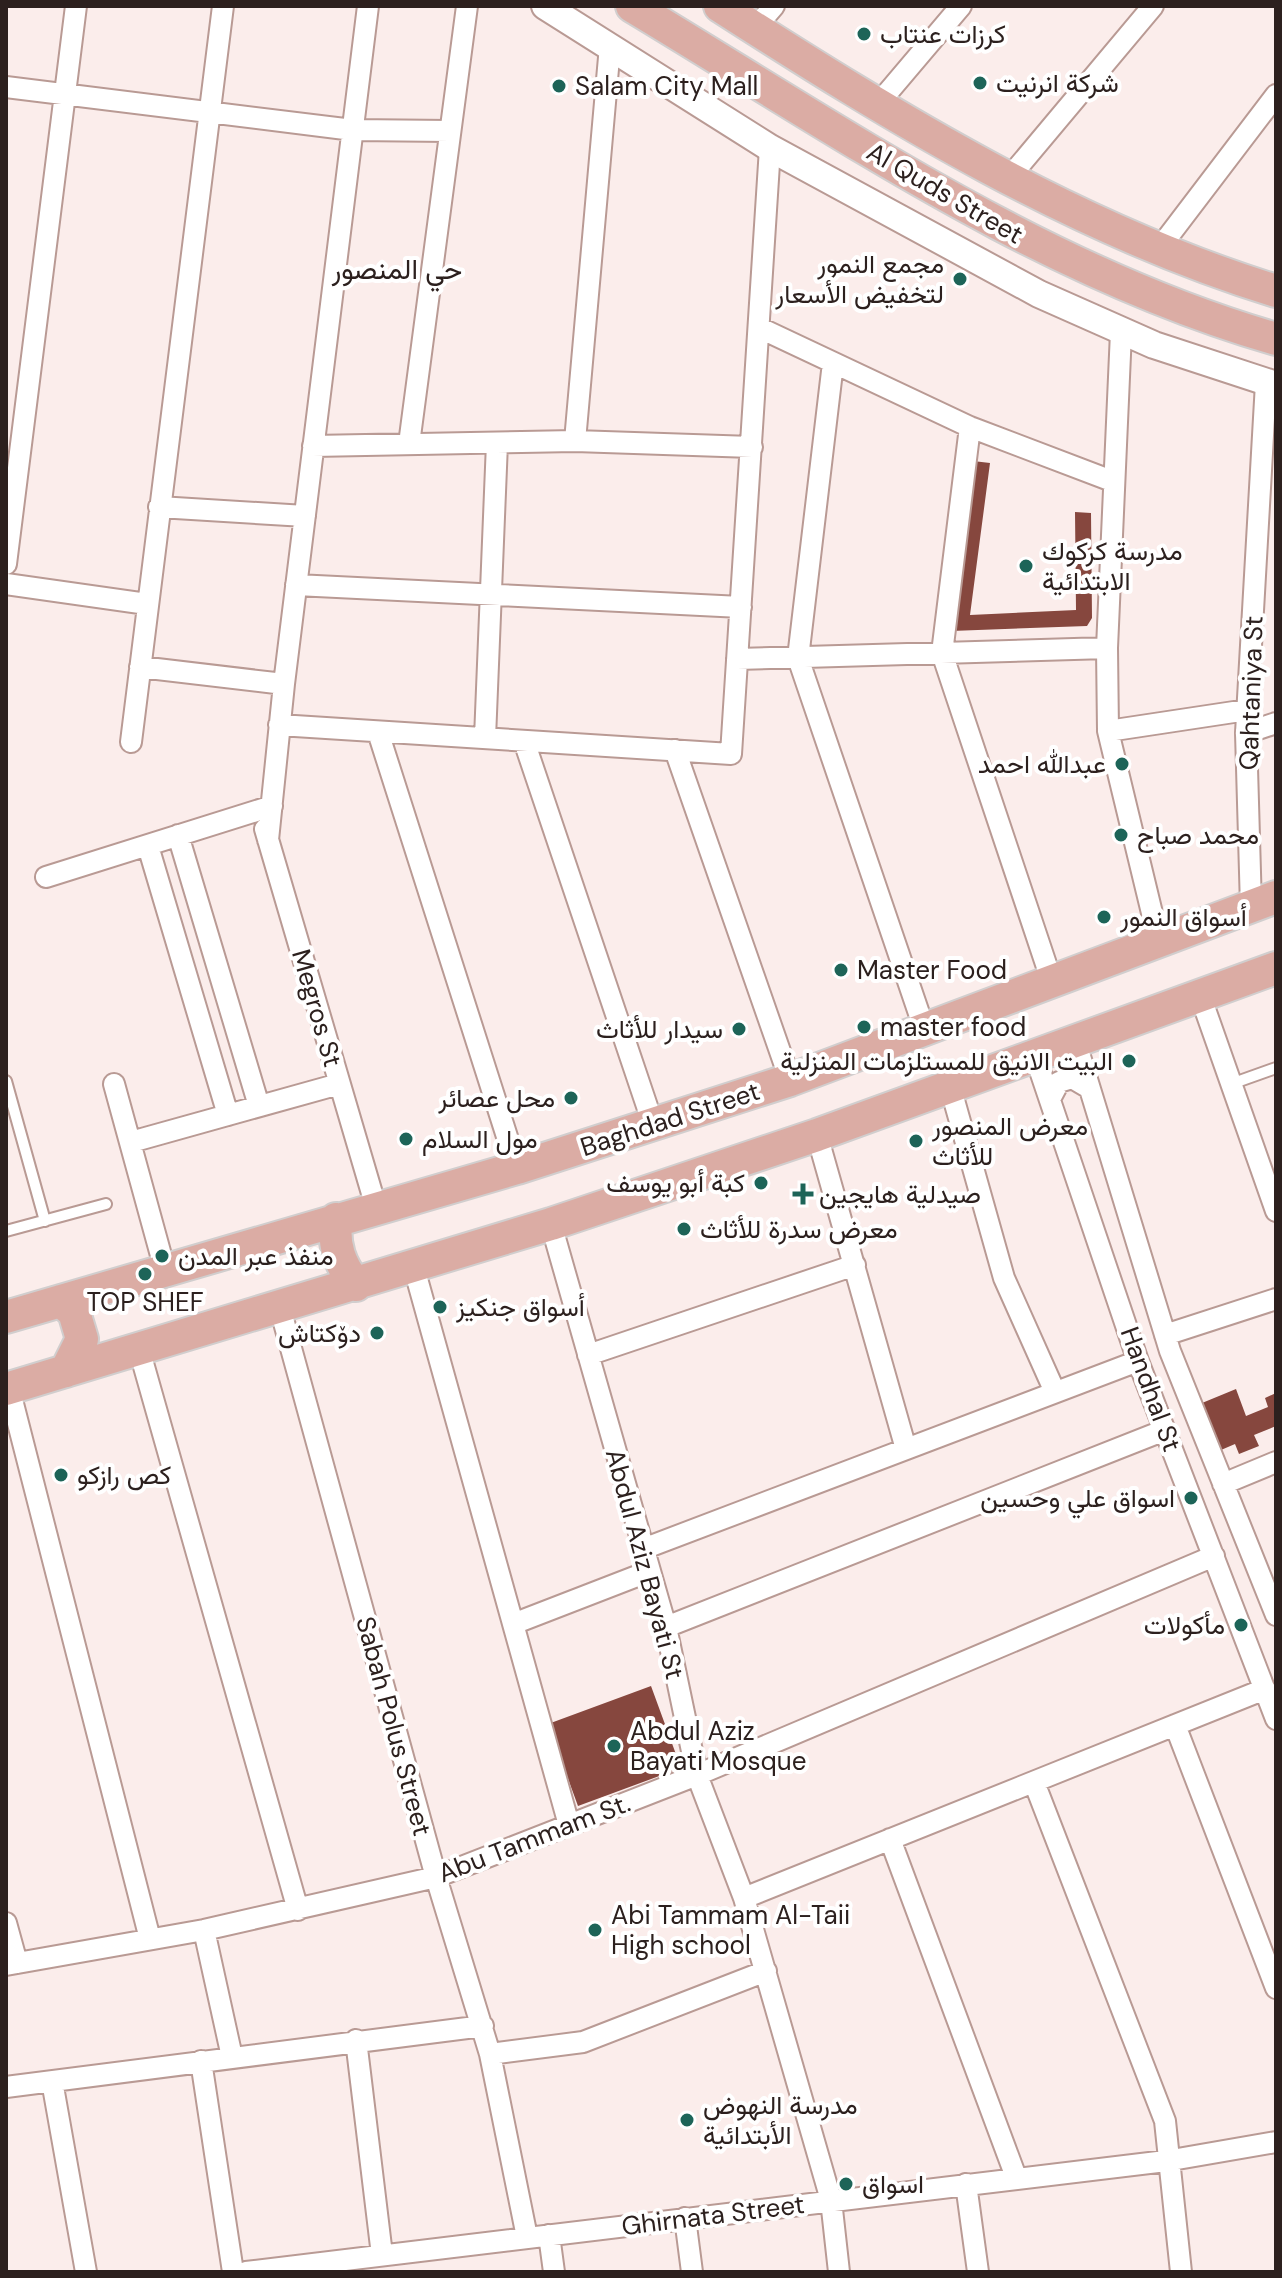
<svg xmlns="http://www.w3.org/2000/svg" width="1282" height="2278" font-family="'DM Sans',Vazirmatn,sans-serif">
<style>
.building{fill:#86473e}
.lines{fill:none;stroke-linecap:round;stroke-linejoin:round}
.service-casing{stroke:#b99a94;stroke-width:14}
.minor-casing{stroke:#b99a94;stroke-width:24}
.tertiary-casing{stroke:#b99a94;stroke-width:30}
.primary-casing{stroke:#d1cece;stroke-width:36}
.service{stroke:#fff;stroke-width:10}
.minor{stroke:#fff;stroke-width:20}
.tertiary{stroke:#fff;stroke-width:26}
.primary{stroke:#dbaca4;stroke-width:32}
.poi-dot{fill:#1d6458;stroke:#fff;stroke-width:3}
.labels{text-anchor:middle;stroke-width:8;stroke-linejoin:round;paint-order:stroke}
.poi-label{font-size:26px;fill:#2c201e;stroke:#fff;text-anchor:start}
.street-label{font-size:26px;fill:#2c201e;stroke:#fff}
.neighbourhood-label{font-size:28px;fill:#2c201e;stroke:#fff}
</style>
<rect width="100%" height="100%" fill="#fbedeb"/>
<path class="building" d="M973,461L990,463L970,615L1076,610L1075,512L1091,513L1092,618L1087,626L951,631Z
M1236,1389L1246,1416L1268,1407L1265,1398L1276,1393V1426L1254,1435L1259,1446L1239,1454L1235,1444L1221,1450L1202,1403Z
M651,1686L681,1768L578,1806L548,1724Z"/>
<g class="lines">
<g class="service-casing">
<path id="service" d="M6,1081L45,1221
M1231,1084L1276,1068
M6,1231L106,1204"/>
</g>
<g class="minor-casing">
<path id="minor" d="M755,28L774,6
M6,87L353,130L450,131
M878,104L961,6
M1008,179L1153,6
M1158,250L1276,95
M760,328L970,427L1112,481
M1121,332L1107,648L1108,731L1159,942
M833,363L798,658L925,1031
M970,427L942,653L1052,982
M575,441L610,46
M409,444L467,6
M313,446L575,441L752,447
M159,507L305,516
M6,564L76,6
M6,584L147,604
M296,585L741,607
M737,659L1107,648
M140,667L284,684
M279,725L731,754L770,148
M1108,731L1247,710
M378,732L517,1168
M1246,733L1276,723
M485,738L497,443
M524,741L653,1124
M131,742L223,6
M675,750L790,1080
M265,829L376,1207
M178,835L259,1106
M268,840L284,684L368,6
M148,846L228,1115
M46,877L272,806
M1251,907L1246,733L1266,383
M1200,995L1276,1211
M1075,1040L1170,1351L1276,1615
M1035,1056L1138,1361L1276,1719
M114,1084L165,1270
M950,1086L1004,1278L1055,1392
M1051,1097L1059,1082L1072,1078L1089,1088
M817,1135L906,1449
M131,1142L339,1084
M551,1224L666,1627L697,1775L744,1898L831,2200L839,2272
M414,1268L569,1825
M280,1308L436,1877L490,2054L527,2237
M1165,1335L1276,1299
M139,1349L298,1910
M588,1355L855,1265
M9,1388L150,1939
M1223,1484L1276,1462
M643,1549L1138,1361
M513,1624L650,1571
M666,1627L1165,1430
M1175,1725L1276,1988
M1034,1782L1165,2121L1181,2272
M890,1839L1016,2177
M744,1898L1265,1689
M6,1923L17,1963
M204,1930L232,2057
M6,1965L204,1930L436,1877L697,1775L1214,1556
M356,2040L382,2255
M490,2054L583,2042L766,1971
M201,2061L233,2272
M52,2081L86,2272
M6,2087L483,2026
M966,2184L978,2272
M685,2218L692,2272
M549,2235L554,2272
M246,2272L1166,2161L1276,2142"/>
</g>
<g class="tertiary-casing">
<path id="tertiary" d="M545,6L770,148L1039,294L1154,345L1276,385"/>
</g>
<g class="primary-casing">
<path id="primary" d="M632,6C840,131 1041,271 1276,339
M720,6C896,119 1075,229 1276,291
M336,1219C333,1246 340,1265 356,1285
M61,1301L74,1312L82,1339L66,1371
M6,1317L517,1168L790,1080L1276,897
M6,1389L551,1224L817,1135L1276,968"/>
</g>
<use href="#service" class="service"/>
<use href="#minor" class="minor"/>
<use href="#tertiary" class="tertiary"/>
<use href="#primary" class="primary"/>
</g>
<g class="poi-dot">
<circle cx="864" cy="34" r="8"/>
<circle cx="980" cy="83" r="8"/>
<circle cx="559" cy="86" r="8"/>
<circle cx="960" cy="279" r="8"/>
<circle cx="1026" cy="566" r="8"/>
<circle cx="1122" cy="764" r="8"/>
<circle cx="1121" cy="835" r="8"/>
<circle cx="1104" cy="917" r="8"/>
<circle cx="841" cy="970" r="8"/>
<circle cx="864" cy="1027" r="8"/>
<circle cx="739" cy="1029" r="8"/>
<circle cx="1129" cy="1061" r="8"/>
<circle cx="571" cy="1098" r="8"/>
<circle cx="406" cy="1139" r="8"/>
<circle cx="916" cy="1141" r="8"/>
<circle cx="761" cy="1183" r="8"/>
<path d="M799 1182h8v8h8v8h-8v8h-8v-8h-8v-8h8z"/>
<circle cx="684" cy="1229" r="8"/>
<circle cx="162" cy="1256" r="8"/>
<circle cx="145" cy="1274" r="8"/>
<circle cx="440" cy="1307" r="8"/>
<circle cx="377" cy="1333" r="8"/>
<circle cx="61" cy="1475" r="8"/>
<circle cx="1191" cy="1498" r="8"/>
<circle cx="1241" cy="1625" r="8"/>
<circle cx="614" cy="1746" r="8"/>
<circle cx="595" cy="1930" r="8"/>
<circle cx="687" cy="2120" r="8"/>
<circle cx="846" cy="2184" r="8"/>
</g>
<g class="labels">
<g class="poi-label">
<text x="880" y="43">كرزات عنتاب</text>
<text x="996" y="92">شركة انرنيت</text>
<text x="575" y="95">Salam City Mall</text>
<text x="944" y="273" text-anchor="end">مجمع النمور<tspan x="944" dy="30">لتخفيض الأسعار</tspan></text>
<text x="1042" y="560">مدرسة كركوك<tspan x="1042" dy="30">الابتدائية</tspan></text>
<text x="1106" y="773" text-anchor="end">عبدالله احمد</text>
<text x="1137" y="844">محمد صباح</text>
<text x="1120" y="926">أسواق النمور</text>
<text x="857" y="979">Master Food</text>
<text x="880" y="1036">master food</text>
<text x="723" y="1038" text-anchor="end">سيدار للأثاث</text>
<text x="1113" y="1070" text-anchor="end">البيت الانيق للمستلزمات المنزلية</text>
<text x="555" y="1107" text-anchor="end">محل عصائر</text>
<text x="932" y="1135">معرض المنصور<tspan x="932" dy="30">للأثاث</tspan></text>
<text x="422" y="1148">مول السلام</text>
<text x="745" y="1192" text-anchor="end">كبة أبو يوسف</text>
<text x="819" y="1203">صيدلية هايجين</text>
<text x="700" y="1238">معرض سدرة للأثاث</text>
<text x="178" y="1265">منفذ عبر المدن</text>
<text x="145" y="1311" text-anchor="middle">TOP SHEF</text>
<text x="456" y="1316">أسواق جنكيز</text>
<text x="361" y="1342" text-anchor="end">دۆکتاش</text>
<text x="77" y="1484">كص رازكو</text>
<text x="1175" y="1507" text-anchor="end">اسواق علي وحسين</text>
<text x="1225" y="1634" text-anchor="end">مأكولات</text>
<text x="630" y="1740">Abdul Aziz<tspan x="630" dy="30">Bayati Mosque</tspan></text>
<text x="611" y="1924">Abi Tammam Al-Taii<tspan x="611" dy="30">High school</tspan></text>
<text x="703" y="2114">مدرسة النهوض<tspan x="703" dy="30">الأبتدائية</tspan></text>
<text x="862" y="2193">اسواق</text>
</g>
<g class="street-label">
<text transform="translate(945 193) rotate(30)" y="9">Al Quds Street</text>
<text transform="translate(1251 693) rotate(-88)" y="9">Qahtaniya St</text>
<text transform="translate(317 1008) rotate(74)" y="9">Megros St</text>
<text transform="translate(670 1119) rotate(-18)" y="9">Baghdad Street</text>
<text transform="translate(1151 1389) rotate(70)" y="9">Handhal St</text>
<text transform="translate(645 1564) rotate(75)" y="9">Abdul Aziz Bayati St</text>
<text transform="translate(394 1726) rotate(75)" y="9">Sabah Polus Street</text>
<text transform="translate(534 1838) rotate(-21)" y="9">Abu Tammam St.</text>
<text transform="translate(713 2215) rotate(-7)" y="9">Ghirnata Street</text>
</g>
<g class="neighbourhood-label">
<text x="397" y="279">حي المنصور</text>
</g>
</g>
<rect width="1282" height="2278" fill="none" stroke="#2c201e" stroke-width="16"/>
</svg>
